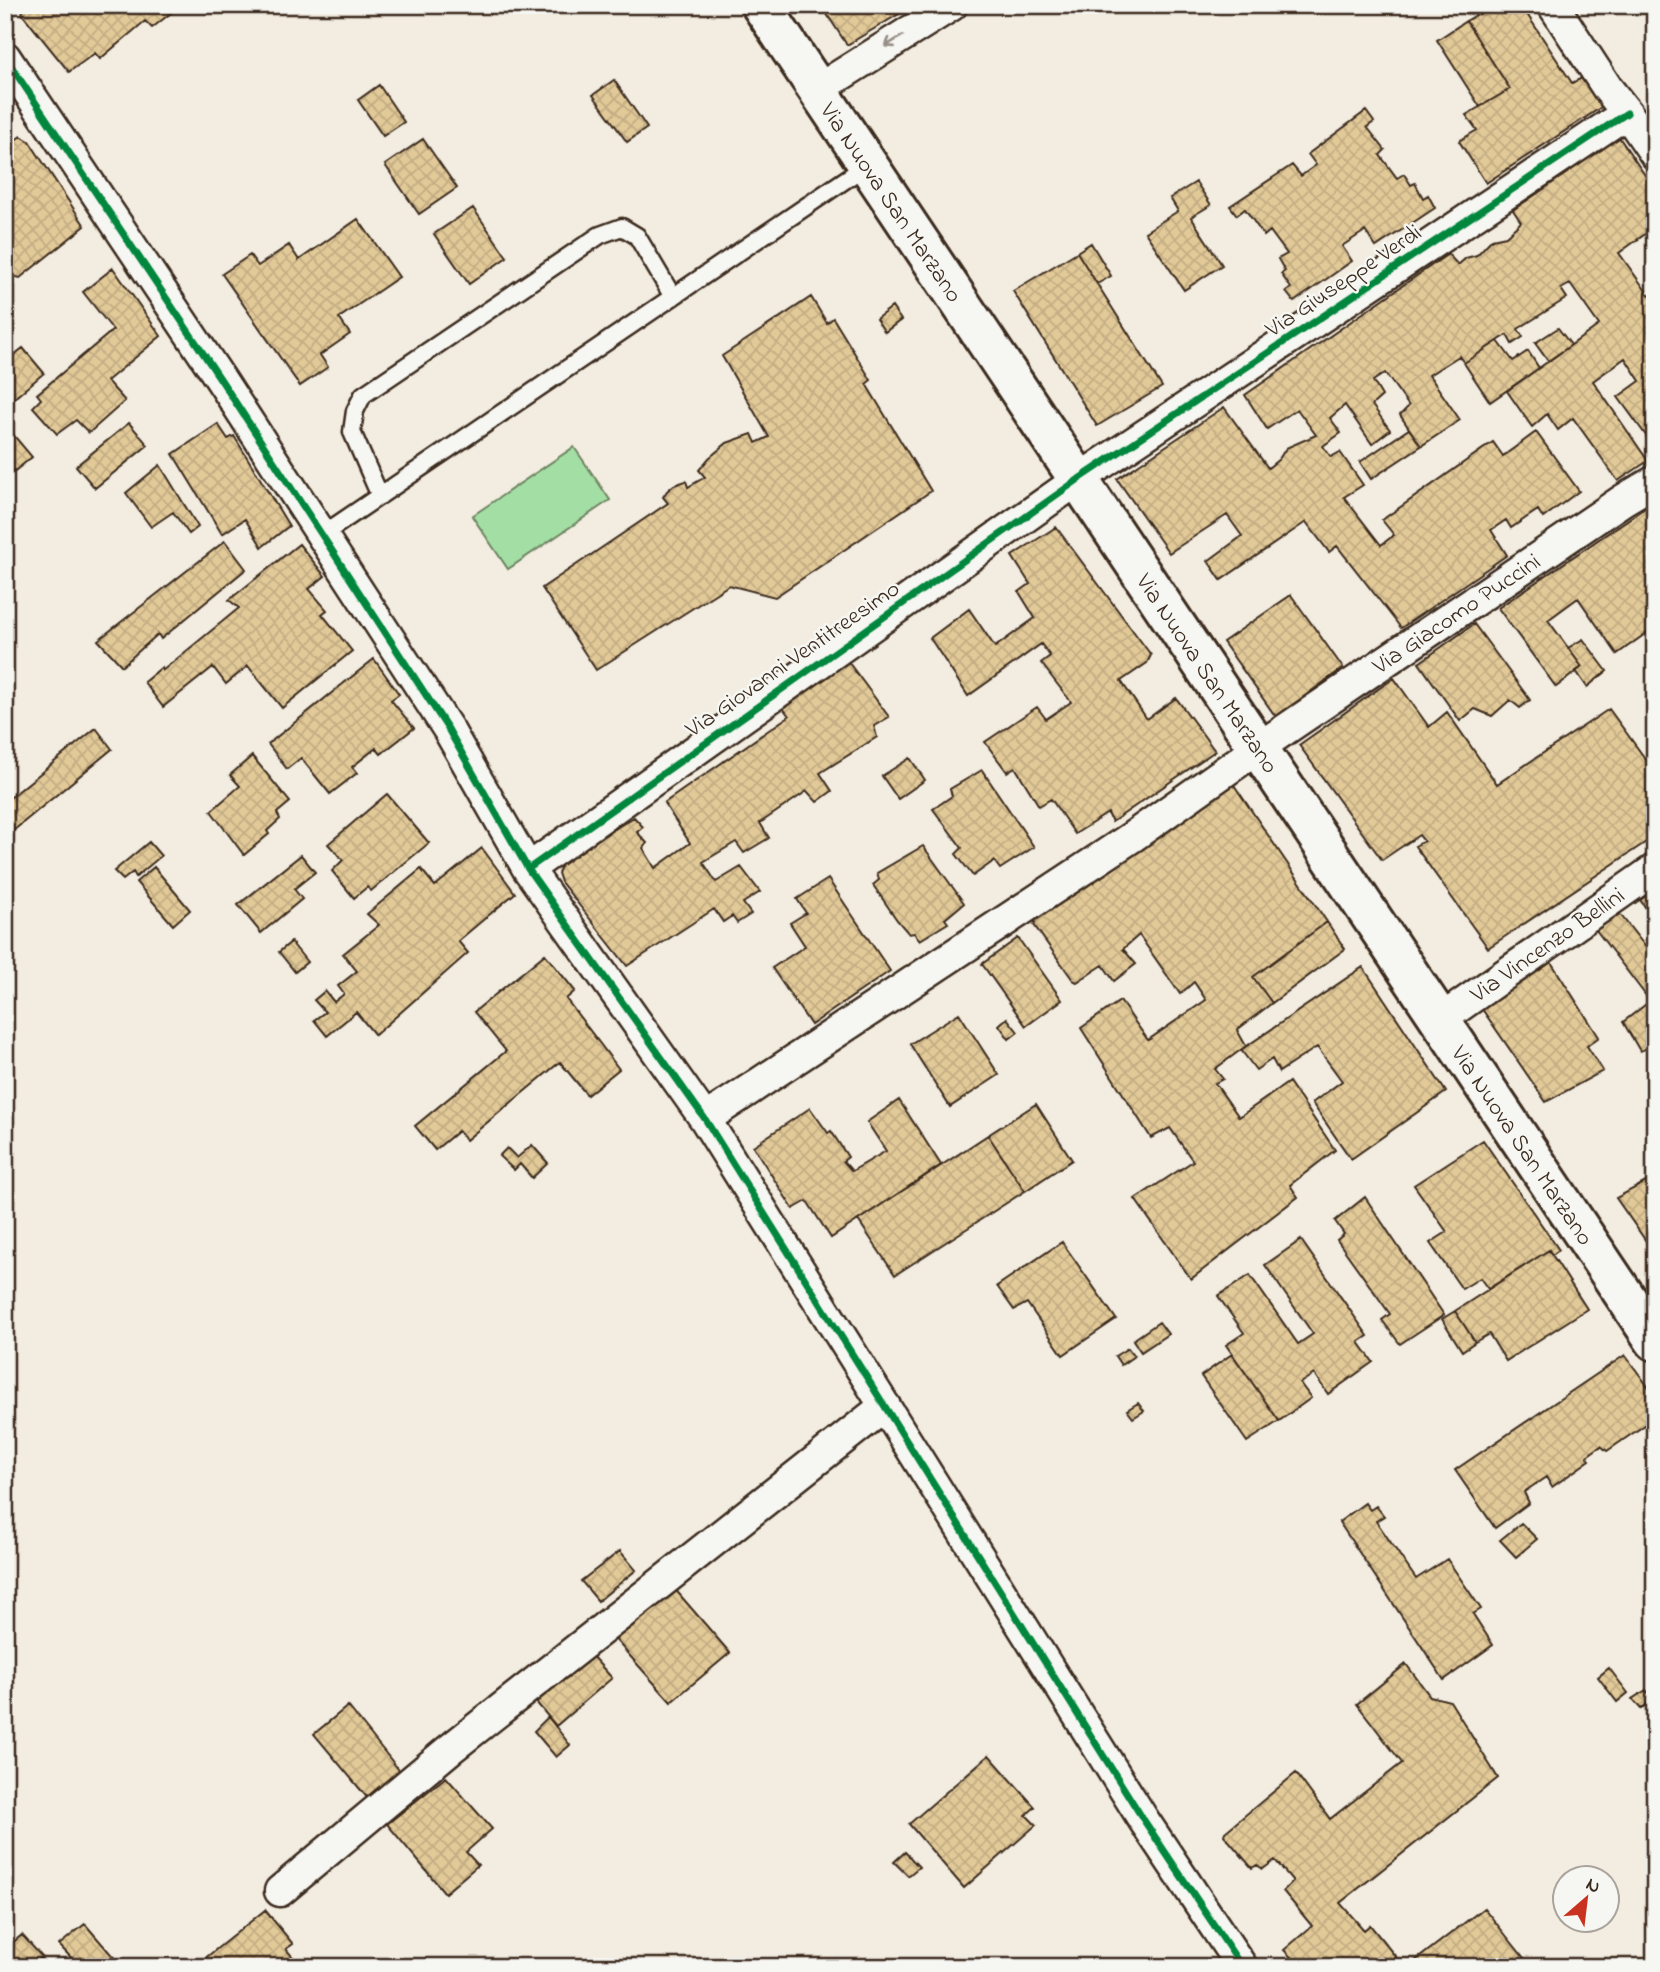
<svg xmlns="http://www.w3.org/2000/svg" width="1660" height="1972" font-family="'Indie Flower',sans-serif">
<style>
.pitch{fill:#a3dfa5;stroke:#6f8462;stroke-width:2}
.building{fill:url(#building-cross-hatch);stroke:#3b2a1e;stroke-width:2}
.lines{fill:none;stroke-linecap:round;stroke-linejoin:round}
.service-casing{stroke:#3b2a1e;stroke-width:21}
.minor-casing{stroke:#3b2a1e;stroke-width:35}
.secondary-casing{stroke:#3b2a1e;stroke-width:44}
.service{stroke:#f6f6f2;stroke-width:16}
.minor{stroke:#f6f6f2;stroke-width:30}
.secondary{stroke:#f6f6f2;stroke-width:38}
.cycleway-casing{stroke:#f6f6f2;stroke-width:11}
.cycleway{stroke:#00873e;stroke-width:7}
.oneway{stroke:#989088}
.labels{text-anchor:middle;stroke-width:5;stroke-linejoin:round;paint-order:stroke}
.street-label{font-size:24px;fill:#3b2a1e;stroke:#f6f6f2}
</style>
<defs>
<pattern id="building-cross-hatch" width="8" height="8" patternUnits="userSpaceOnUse" patternTransform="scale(1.75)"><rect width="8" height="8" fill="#e2c998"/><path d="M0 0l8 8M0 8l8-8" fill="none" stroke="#c3ad83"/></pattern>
</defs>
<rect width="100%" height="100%" fill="#f2ede0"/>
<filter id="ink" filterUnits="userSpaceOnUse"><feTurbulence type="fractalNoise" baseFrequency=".0143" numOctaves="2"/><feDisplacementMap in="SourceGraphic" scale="14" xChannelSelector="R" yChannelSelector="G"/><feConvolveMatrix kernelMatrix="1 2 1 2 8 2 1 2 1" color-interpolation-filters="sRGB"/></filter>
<g filter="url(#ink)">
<path class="pitch" d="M574,447L610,500L508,569L472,516Z"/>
<path class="building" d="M22,5H174L176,9L152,28L145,21L100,59L95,53L69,72L23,15Z
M821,5H914L847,45Z
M1493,5H1521L1572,83L1582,78L1590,90L1594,87L1606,104L1486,183L1459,141L1477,130L1466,115L1510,89L1466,21Z
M1466,21L1510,89L1480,107L1437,40Z
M614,80L647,128L627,142L593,95Z
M379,85L404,122L383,136L358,100Z
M1366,111L1374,122L1367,127L1385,150L1380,155L1397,178L1404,174L1411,185L1415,183L1423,198L1428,195L1435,208L1376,247L1365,231L1342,246L1352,261L1294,302L1286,292L1291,288L1281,274L1285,271L1278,259L1287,254L1270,231L1264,236L1245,209L1237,215L1230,206L1292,165L1301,176L1316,165L1308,154Z
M21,136L29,141L85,226L20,278L5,274V147Z
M1619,137L1655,190V227L1619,253L1649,295L1655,291V448L1618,397L1640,381L1625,358L1593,381L1648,461L1618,481L1573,418L1558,430L1547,414L1532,427L1507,391L1599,325L1570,284L1561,289L1567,298L1518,329L1523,337L1512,344L1507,335L1464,363L1459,356L1429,375L1460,420L1421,446L1400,415L1409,406L1385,373L1373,381L1382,396L1372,405L1390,430L1372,444L1345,405L1330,418L1341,433L1323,446L1331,457L1340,452L1363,485L1344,497L1381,545L1394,535L1382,520L1493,442L1503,456L1536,432L1579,491L1543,518L1538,510L1511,528L1506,520L1491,530L1507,555L1401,628L1337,546L1329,552L1306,522L1221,580L1208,561L1242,536L1227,515L1169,553L1117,479L1224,407L1268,468L1279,459L1286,448L1316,435L1297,409L1267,429L1245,395L1448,254L1458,265L1466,258L1477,255L1492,239L1506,236L1521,222L1513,210Z
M423,139L457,188L419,214L385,165Z
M1196,182L1211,205L1191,217L1222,265L1184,290L1145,232L1178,211L1170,198Z
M473,208L507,257L469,284L434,234Z
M358,219L399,277L339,318L350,334L320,355L328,367L300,386L222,274L250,255L258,266L289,245L299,260Z
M1091,243L1111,276L1097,284L1077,252Z
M1077,252L1162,387L1097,426L1013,291Z
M113,268L161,336L107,381L125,401L89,433L76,420L57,434L33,407L41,399L37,394L113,330L83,292Z
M811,297L827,323L833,318L871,380L866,384L931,491L775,597L729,585L596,670L542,588L668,503L663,497L667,491L674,485L686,481L688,487L705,477L699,470L709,458L727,443L752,434L756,443L769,437L722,356Z
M892,307L901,320L885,332L876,319Z
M1558,328L1571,345L1548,361L1535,343Z
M1498,341L1513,361L1528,351L1539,368L1490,402L1464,363Z
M23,348L44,373L5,406V362Z
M129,423L148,445L95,488L76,466Z
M218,424L228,439L234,436L289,526L262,547L245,519L222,534L173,454Z
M5,425L32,457L5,479Z
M1409,429L1421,446L1371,479L1360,462Z
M160,465L198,527L189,534L173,512L151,527L126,493Z
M1655,501V627L1617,654L1578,598L1548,620L1582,667L1556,687L1498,608Z
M1056,527L1151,655L1147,663L1121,681L1147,719L1176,698L1215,751L1112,822L1108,813L1075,834L1051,799L1039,806L1015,767L1007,772L985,742L1037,707L1046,719L1071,702L1041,663L1050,656L1041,644L968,696L930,638L969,609L995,647L1035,618L1019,592L1030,584L1012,556Z
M225,541L246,569L161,639L158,634L122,666L98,640Z
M299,544L325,576L309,589L327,610L322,614L352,651L282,708L248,666L226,684L213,667L163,707L144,682L162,667V671L239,608L229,600Z
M1291,595L1343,668L1276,717L1223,642Z
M1474,624L1530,700L1520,708L1510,700L1492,716L1475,709L1460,721L1419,663Z
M1583,639L1607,671L1587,687L1576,671L1582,667L1568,648Z
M374,659L399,694L391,700L414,728L381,754L376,748L352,767L357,773L330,794L301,758L287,769L268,744Z
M846,659L889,717L874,726L877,737L820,773L832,791L817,802L807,791L760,823L769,838L744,853L736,842L703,862L716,882L741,867L760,892L743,903L751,914L737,923L732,916L723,922L714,909L627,966L561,882L558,873L562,864L565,860L634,817L643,827L637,832L647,843L643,848L655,868L690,843L664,803L789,716L780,704Z
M1394,678L1429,727L1447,712L1497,784L1609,709L1655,772V836L1488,948L1415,846L1424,841L1419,835L1382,860L1299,745Z
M96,728L112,749L8,835L5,831V802Z
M252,756L290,802L277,813L280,819L267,831L269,834L244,855L211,811L240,786L230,775Z
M910,758L925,780L898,799L882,776Z
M982,770L1034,847L1000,869L994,861L973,876L956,854L962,848L933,809L952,796L950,789Z
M1232,782L1327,922L1253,977L1272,1003L1237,1030L1246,1046L1215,1069L1223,1079L1215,1083L1239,1117L1289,1082L1335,1150L1290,1185L1298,1197L1191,1279L1135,1199L1193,1161L1170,1128L1151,1138L1081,1028L1120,1001L1148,1040L1206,1000L1194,982L1180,994L1139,935L1123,949L1136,964L1114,981L1103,965L1077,982L1073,980L1034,925L1036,920Z
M387,794L429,843L371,891L367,887L354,898L332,871L343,860L328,844Z
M149,842L161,856L136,877L133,872L123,880L114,871Z
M923,846L964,903L945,919L948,923L920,940L914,933L909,934L897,920L873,885L879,880L877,873Z
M482,848L515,893L458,941L468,953L375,1035L356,1012L327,1036L314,1020L325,1012L314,1000L325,991L334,1002L344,994L338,986L357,971L343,954L379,925L367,914L421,869L435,886Z
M301,855L315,872L294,889L302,899L261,933L238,905Z
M154,867L190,910L173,925L136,882Z
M828,879L890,971L811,1025L772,968L805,946L790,923L806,913L797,899Z
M1655,891V920L1640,900Z
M1619,913L1655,959V1045L1640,1051L1623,1022L1650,1001L1596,930Z
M1327,922L1345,949L1272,1003L1253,977Z
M1018,938L1062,1000L1026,1026L982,964Z
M291,942L307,962L295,972L279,952Z
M545,954L575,991L566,999L619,1069L587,1095L560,1062L466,1140L458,1131L435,1150L415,1126L506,1051L474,1012Z
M1551,962L1599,1037L1587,1046L1603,1071L1546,1102L1482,1009Z
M1363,967L1446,1092L1351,1159L1312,1103L1342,1081L1317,1047L1279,1072L1272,1059L1256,1070L1241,1050Z
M959,1013L999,1075L950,1107L910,1044Z
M1007,1018L1018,1032L1009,1039L999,1025Z
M899,1100L941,1165L831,1238L807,1201L793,1209L753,1146L810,1108L828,1133L831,1131L848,1157L843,1161L852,1171L886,1151L867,1122Z
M1036,1104L1072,1160L1025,1191L988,1135Z
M988,1135L1025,1191L895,1275L858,1220Z
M1483,1140L1559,1250L1552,1255L1549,1250L1488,1289L1480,1278L1462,1289L1430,1243L1447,1232L1414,1185Z
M532,1145L548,1163L532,1178L520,1164L514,1170L499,1156L507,1148L517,1158Z
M1655,1177V1254L1616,1198Z
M1365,1197L1444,1315L1400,1344L1382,1320L1390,1314L1337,1240L1344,1234L1335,1221Z
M1301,1240L1368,1336L1359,1342L1373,1362L1328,1394L1314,1374L1300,1383L1311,1398L1279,1421L1226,1345L1244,1333L1218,1296L1250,1275L1298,1344L1313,1334L1265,1265Z
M1062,1242L1116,1319L1063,1355L1027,1303L1014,1310L997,1286Z
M1549,1250L1587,1309L1506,1361L1489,1334L1475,1342L1455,1311Z
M1455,1311L1475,1342L1462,1351L1442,1319Z
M1159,1322L1168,1334L1141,1352L1133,1340Z
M1128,1348L1134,1356L1121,1365L1115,1356Z
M1232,1354L1279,1421L1247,1442L1201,1376Z
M1625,1355L1655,1396V1418L1607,1451L1601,1446L1587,1456L1590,1460L1552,1487L1546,1477L1524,1492L1529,1503L1495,1528L1455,1470Z
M1138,1403L1144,1411L1133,1418L1127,1410Z
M1365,1503L1370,1510L1376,1506L1384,1516L1376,1521L1416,1579L1447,1559L1481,1609L1473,1614L1493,1645L1444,1680L1339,1522Z
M1521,1523L1537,1539L1516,1557L1500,1540Z
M620,1551L636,1570L598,1601L581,1581Z
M673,1587L730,1653L671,1702L613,1637Z
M591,1655L612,1678L556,1726L536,1702Z
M1406,1664L1430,1696L1450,1701L1498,1778L1340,1903L1364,1930L1370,1925L1404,1967H1300L1284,1950L1312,1926L1283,1891L1293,1881L1275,1860L1263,1869L1257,1865L1252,1868L1224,1835L1225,1832L1296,1773L1330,1819L1402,1763L1357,1704Z
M1609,1668L1628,1693L1617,1702L1598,1677Z
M1646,1690L1653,1699L1641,1709L1632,1699Z
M348,1706L403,1775L370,1801L314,1734Z
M548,1717L570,1745L556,1757L534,1731Z
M989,1755L1035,1807L1026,1815L1036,1825L964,1888L909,1824Z
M446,1777L492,1829L466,1852L478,1865L445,1893L387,1824Z
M905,1852L919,1867L908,1876L894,1862Z
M1484,1908L1528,1963L1522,1967H1407Z
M265,1910L293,1944L286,1949L301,1967H200L198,1964Z
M85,1924L122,1967H80L59,1945Z
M22,1935L42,1957L31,1967H7L5,1949Z"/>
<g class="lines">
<g class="service-casing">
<path id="service" d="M380,496L352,432L355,411L363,395L600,235L622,227L637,236L673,297
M322,535L867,165"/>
</g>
<g class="minor-casing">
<path id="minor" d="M1553,5L1608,89L1627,113L1655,154
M5,57L221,380L448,729L528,869L705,1119L1143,1819L1242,1967
M817,90L952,5
M528,869L1079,479L1627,113
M1440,1020L1655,869
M705,1119L1132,837L1258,748L1623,500L1655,481
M280,1891L449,1750L885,1406"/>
</g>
<g class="secondary-casing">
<path id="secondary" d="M761,5L1655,1341"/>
</g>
<use href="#service" class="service"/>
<use href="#minor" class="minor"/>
<use href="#secondary" class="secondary"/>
<g class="cycleway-casing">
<path id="cycleway" d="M5,57L221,380L448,729L528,869L705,1119L1143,1819L1242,1967
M528,869L1079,479L1627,113"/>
</g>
<use href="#cycleway" class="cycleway"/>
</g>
<defs><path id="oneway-shaft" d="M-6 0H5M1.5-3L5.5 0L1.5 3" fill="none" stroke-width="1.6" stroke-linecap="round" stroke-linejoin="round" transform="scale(1.75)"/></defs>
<use class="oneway" href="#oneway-shaft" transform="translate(894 41) rotate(148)"/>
</g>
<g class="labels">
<g class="street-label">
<text transform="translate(892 202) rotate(56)" y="8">Via Nuova San Marzano</text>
<text transform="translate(1343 280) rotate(-34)" y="8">Via Giuseppe Verdi</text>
<text transform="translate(1456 613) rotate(-34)" y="8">Via Giacomo Puccini</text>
<text transform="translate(792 658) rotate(-35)" y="8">Via Giovanni Ventitreesimo</text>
<text transform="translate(1208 673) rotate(56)" y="8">Via Nuova San Marzano</text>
<text transform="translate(1547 944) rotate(-35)" y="8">Via Vincenzo Bellini</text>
<text transform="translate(1523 1145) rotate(56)" y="8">Via Nuova San Marzano</text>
</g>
</g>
<rect width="1660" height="1972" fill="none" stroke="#f6f6f2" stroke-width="28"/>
<rect x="14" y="14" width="1632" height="1944" fill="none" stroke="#3b2a1e" stroke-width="2.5" filter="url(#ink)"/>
<g transform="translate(1586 1899) rotate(28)"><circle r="33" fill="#f6f6f2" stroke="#aba49d" stroke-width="2"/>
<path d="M0-5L12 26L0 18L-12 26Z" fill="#c8321e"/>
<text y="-10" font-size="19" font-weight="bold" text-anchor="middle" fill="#3b2a1e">N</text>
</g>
</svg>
